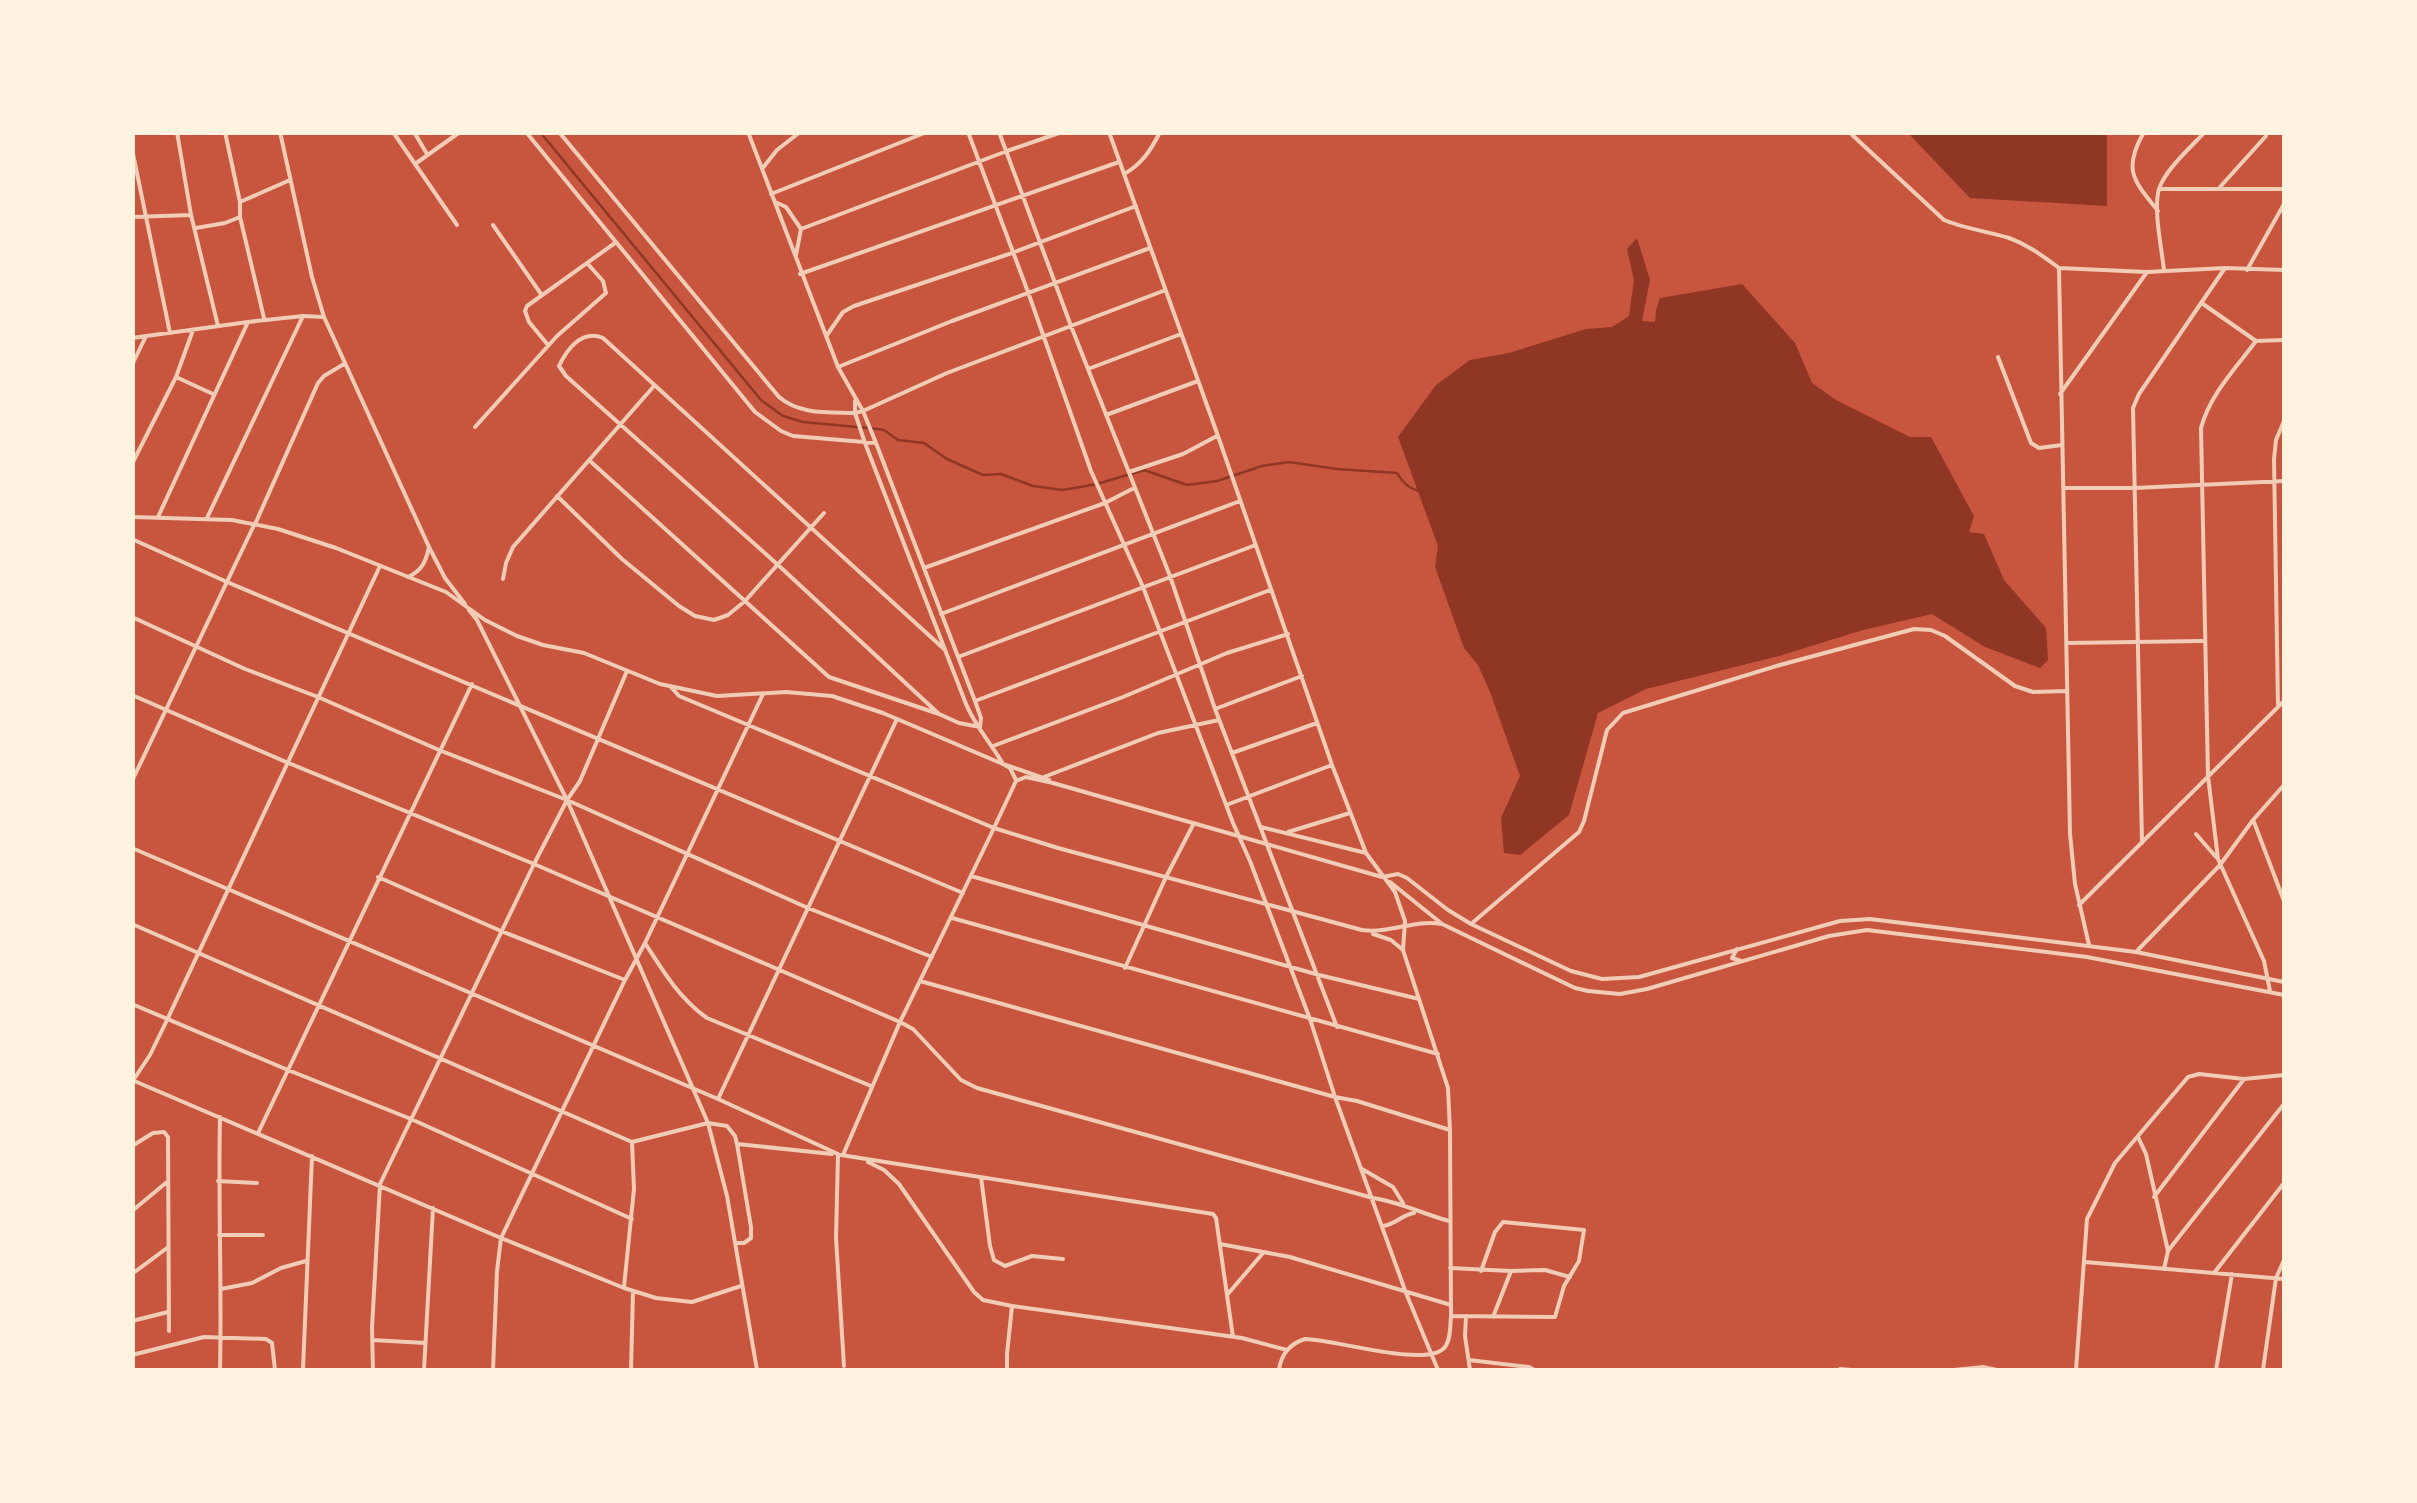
<svg xmlns="http://www.w3.org/2000/svg" width="2417" height="1503" font-family="Karla,sans-serif">
<style>
.water{fill:#8f3625}
.lines{fill:none;stroke-linecap:round;stroke-linejoin:round}
.stream{stroke:#8f3625;stroke-width:2.5}
.minor{stroke:#f1ccb7;stroke-width:4}
.tertiary{stroke:#f1ccb7;stroke-width:4}
</style>
<rect width="100%" height="100%" fill="#c8553d"/>
<path class="water" d="M1908,133H2107V206L1970,198Z
M1637,238L1650,280L1642,321L1655,322L1656,310L1660,298L1742,284L1795,343L1812,383L1836,400L1910,437H1931L1974,516L1969,532L1984,534L2004,580L2046,628L2048,660L2040,668L1985,647L1932,614L1863,630L1779,656L1646,689L1598,713L1569,815L1520,855L1504,853L1501,818L1520,776L1490,692L1478,665L1464,648L1435,567L1438,546L1398,437L1436,385L1470,360L1509,353L1586,329L1612,327L1629,316L1634,280L1627,249Z"/>
<g class="lines">
<path class="stream" d="M540,132L761,400L783,416L803,422L878,429L884,430L898,440L924,443L947,459L983,475L1001,474L1033,486L1063,490L1097,484L1144,470L1187,485L1217,481L1262,466L1289,462L1337,469L1397,473C1402,482 1409,489 1420,491"/>
<path class="minor" d="M177,132L191,215L218,326
M225,132L240,202V217L264,318
M280,132L312,277L324,317L429,547L445,578L465,604
M393,132L457,225
M414,132L427,154
M526,132L755,412L781,431L793,436L876,443
M559,132L779,397C800,415 829,412 855,413L863,411L947,373L1163,291
M748,132L838,367L863,411L876,443L975,701L981,718L980,727
M968,132L1028,292L1091,471L1143,587L1233,823L1250,861L1310,1019L1335,1097L1406,1293L1438,1370
M999,132L1071,326L1170,576L1215,709L1337,1027
M1109,132L1218,436L1332,765L1366,853L1395,892L1405,921L1403,950L1448,1088L1450,1131L1451,1316C1450,1326 1451,1339 1445,1347C1428,1369 1333,1339 1305,1339C1289,1344 1281,1355 1279,1370
M1849,132L1944,220C1965,229 1987,231 2009,238C2028,245 2043,256 2059,268
M2144,132C2122,170 2134,181 2158,211
M132,149L170,333
M415,164L460,132
M762,169L777,150L800,132
M1124,174C1142,164 1151,150 1160,132
M2220,187L2266,136
M2159,189H2284
M771,194L927,132
M240,202L290,180
M775,202L786,207L801,229
M132,217L191,215
M493,225L541,294
M196,228L225,223L240,217
M796,255L801,229L1007,151L1062,132
M2059,268L2070,834L2075,884L2089,945
M2059,268L2147,272L2225,268L2284,270
M2247,270L2284,204
M2164,271C2162,249 2153,210 2159,189C2165,170 2191,147 2205,132
M800,274L1119,162
M2203,304L2256,341
M827,335L843,312L854,306L1012,253L1136,206
M132,338L248,322L303,316L324,317
M2256,341C2236,368 2210,394 2201,428L2208,776L2218,859L2264,961L2270,991
M2256,341L2284,340
M548,345L529,322L525,311L527,306L615,243
M1998,357L2031,443L2039,448L2062,445
M132,365L146,336
M838,367L952,321L1150,248
M1088,369L1181,334
M176,377L213,394
M2060,394L2147,272
M855,401V413L865,443L966,704C975,726 991,743 1003,764
M1106,415L1198,381
M475,427L557,336L606,293L603,281L587,263
M590,461L829,677L939,714L959,723L980,727
M132,464L176,377L193,330
M1129,472L1183,454L1217,436
M2064,488H2134L2284,481
M557,496L622,559L679,606L695,616L714,620L728,615L745,601L824,513
M158,517L248,322
M207,518L303,316
M256,522L318,383L324,376L344,364
M132,539L227,582L963,893
M924,568L1105,503L1134,488
M503,579L506,563L513,547L654,386
M941,614L1240,501
M132,617L245,669L318,697L439,750L567,800L808,908L932,957
M2067,643L2202,641
M958,657L1253,546
M671,687L679,696L994,828L900,1022L843,1155
M132,695L286,762L534,864L900,1022L913,1029L961,1080L977,1088L1373,1198C1400,1202 1423,1214 1449,1221
M975,701L1270,590
M2278,707L2274,459L2276,440L2284,421
M1215,709L1302,676
M939,714L777,564L566,376L559,366C567,349 582,329 603,338L944,649
M993,746L1123,697L1227,653L1288,634
M1232,753L1317,723
M1044,777L1158,733L1219,720
M1229,804L1332,765
M2254,822L2284,901
M1261,827L1366,853
M1288,832L1350,813
M2196,834L2216,857
M2142,843L2133,408L2139,394L2225,268
M132,848L718,1099L838,1154L836,1238L844,1366
M971,876L1319,975L1419,999
M378,877L501,931L625,980L645,943C663,971 679,998 707,1018L871,1086
M1390,882L1441,923
M2079,905L2284,701
M952,918L1438,1054
M132,924L632,1142L708,1123L727,1126L735,1136L737,1144L751,1227V1238L744,1243H737
M1471,924L1579,832L1584,821L1607,730L1623,713L1780,665L1914,629L1931,630L1945,636L2015,686L2033,692L2067,691
M645,943L763,694
M2136,952L2220,865L2253,820L2284,785
M1125,968L1166,877L1193,825
M920,981L1335,1097L1357,1101L1450,1130
M132,1004L288,1070L411,1119L632,1219
M132,1080L501,1238L624,1288L656,1298L692,1302L741,1286
M718,1099L897,719
M259,1131L472,684
M2138,1137L2146,1154L2168,1251
M737,1144L832,1154
M132,1146L153,1133L164,1132L168,1137L169,1331
M841,1155L1213,1214L1216,1218L1233,1337
M868,1162L884,1170L899,1184L974,1292L983,1300L1012,1306L1242,1338L1287,1350
M1362,1169L1393,1187L1403,1203
M981,1177L990,1246L994,1260L1005,1266L1032,1256L1063,1259
M218,1181L257,1183
M2154,1197L2244,1079
M132,1211L167,1182
M1383,1226C1397,1224 1401,1215 1414,1213
M219,1235H263
M1220,1244L1290,1257L1451,1305
M2085,1262L2284,1279
M1450,1268L1511,1271L1545,1270L1570,1277
M2164,1269L2168,1251L2178,1238L2284,1104
M2214,1273L2284,1183
M132,1274L167,1248
M624,1287L634,1189L632,1142
M221,1289L252,1283L281,1268L306,1261
M1227,1295L1263,1253
M1451,1316L1555,1317L1564,1286L1579,1261L1584,1230L1503,1222L1495,1232L1481,1271
M1466,1316L1465,1336L1470,1370
M1493,1317L1511,1271
M132,1321L168,1312
M372,1340L425,1343
M132,1355L204,1337L266,1339L272,1343L275,1370
M1469,1360L1529,1367L1535,1370
M303,1369L312,1156
M1840,1369L1852,1370
M220,1370C222,1286 218,1201 220,1117
M275,1370H306
M373,1370L372,1328L380,1184L534,864L567,800L580,781L627,671
M424,1370L433,1208
M493,1370L497,1271L501,1238L625,980
M631,1370L633,1291
M1007,1370V1354L1012,1306
M1954,1370L1983,1367L1997,1370
M2076,1370L2087,1219L2115,1163L2188,1077L2199,1074L2244,1079L2284,1075
M2216,1370L2232,1274
M2263,1370L2276,1278L2284,1260"/>
<path class="tertiary" d="M132,517L232,520L278,529L336,548L446,592L485,620L517,636L543,645L584,653L660,684L717,696L786,692L832,696L883,713L1003,764L1010,768L1016,780
M408,577C422,571 426,561 429,547
M469,610L477,620L567,800L708,1123L727,1196L757,1370
M1006,765L1049,780
M132,781L255,523
M1016,781L994,828L1058,848L1362,930C1390,934 1414,919 1442,924L1575,988L1588,991L1620,994L1647,989L1829,936L1867,930L2087,957L2284,995
M1016,781L1026,777L1053,783L1382,877L1398,874L1407,878L1448,910L1471,924L1571,971L1602,979L1639,977L1840,921L1870,919L2136,952L2284,982
M1373,934L1391,940L1403,950
M1737,949L1732,958L1741,961
M132,1082L150,1055L167,1020L380,566"/>
</g>
<rect width="2417" height="1503" fill="none" stroke="#fff3e0" stroke-width="270"/>
</svg>
